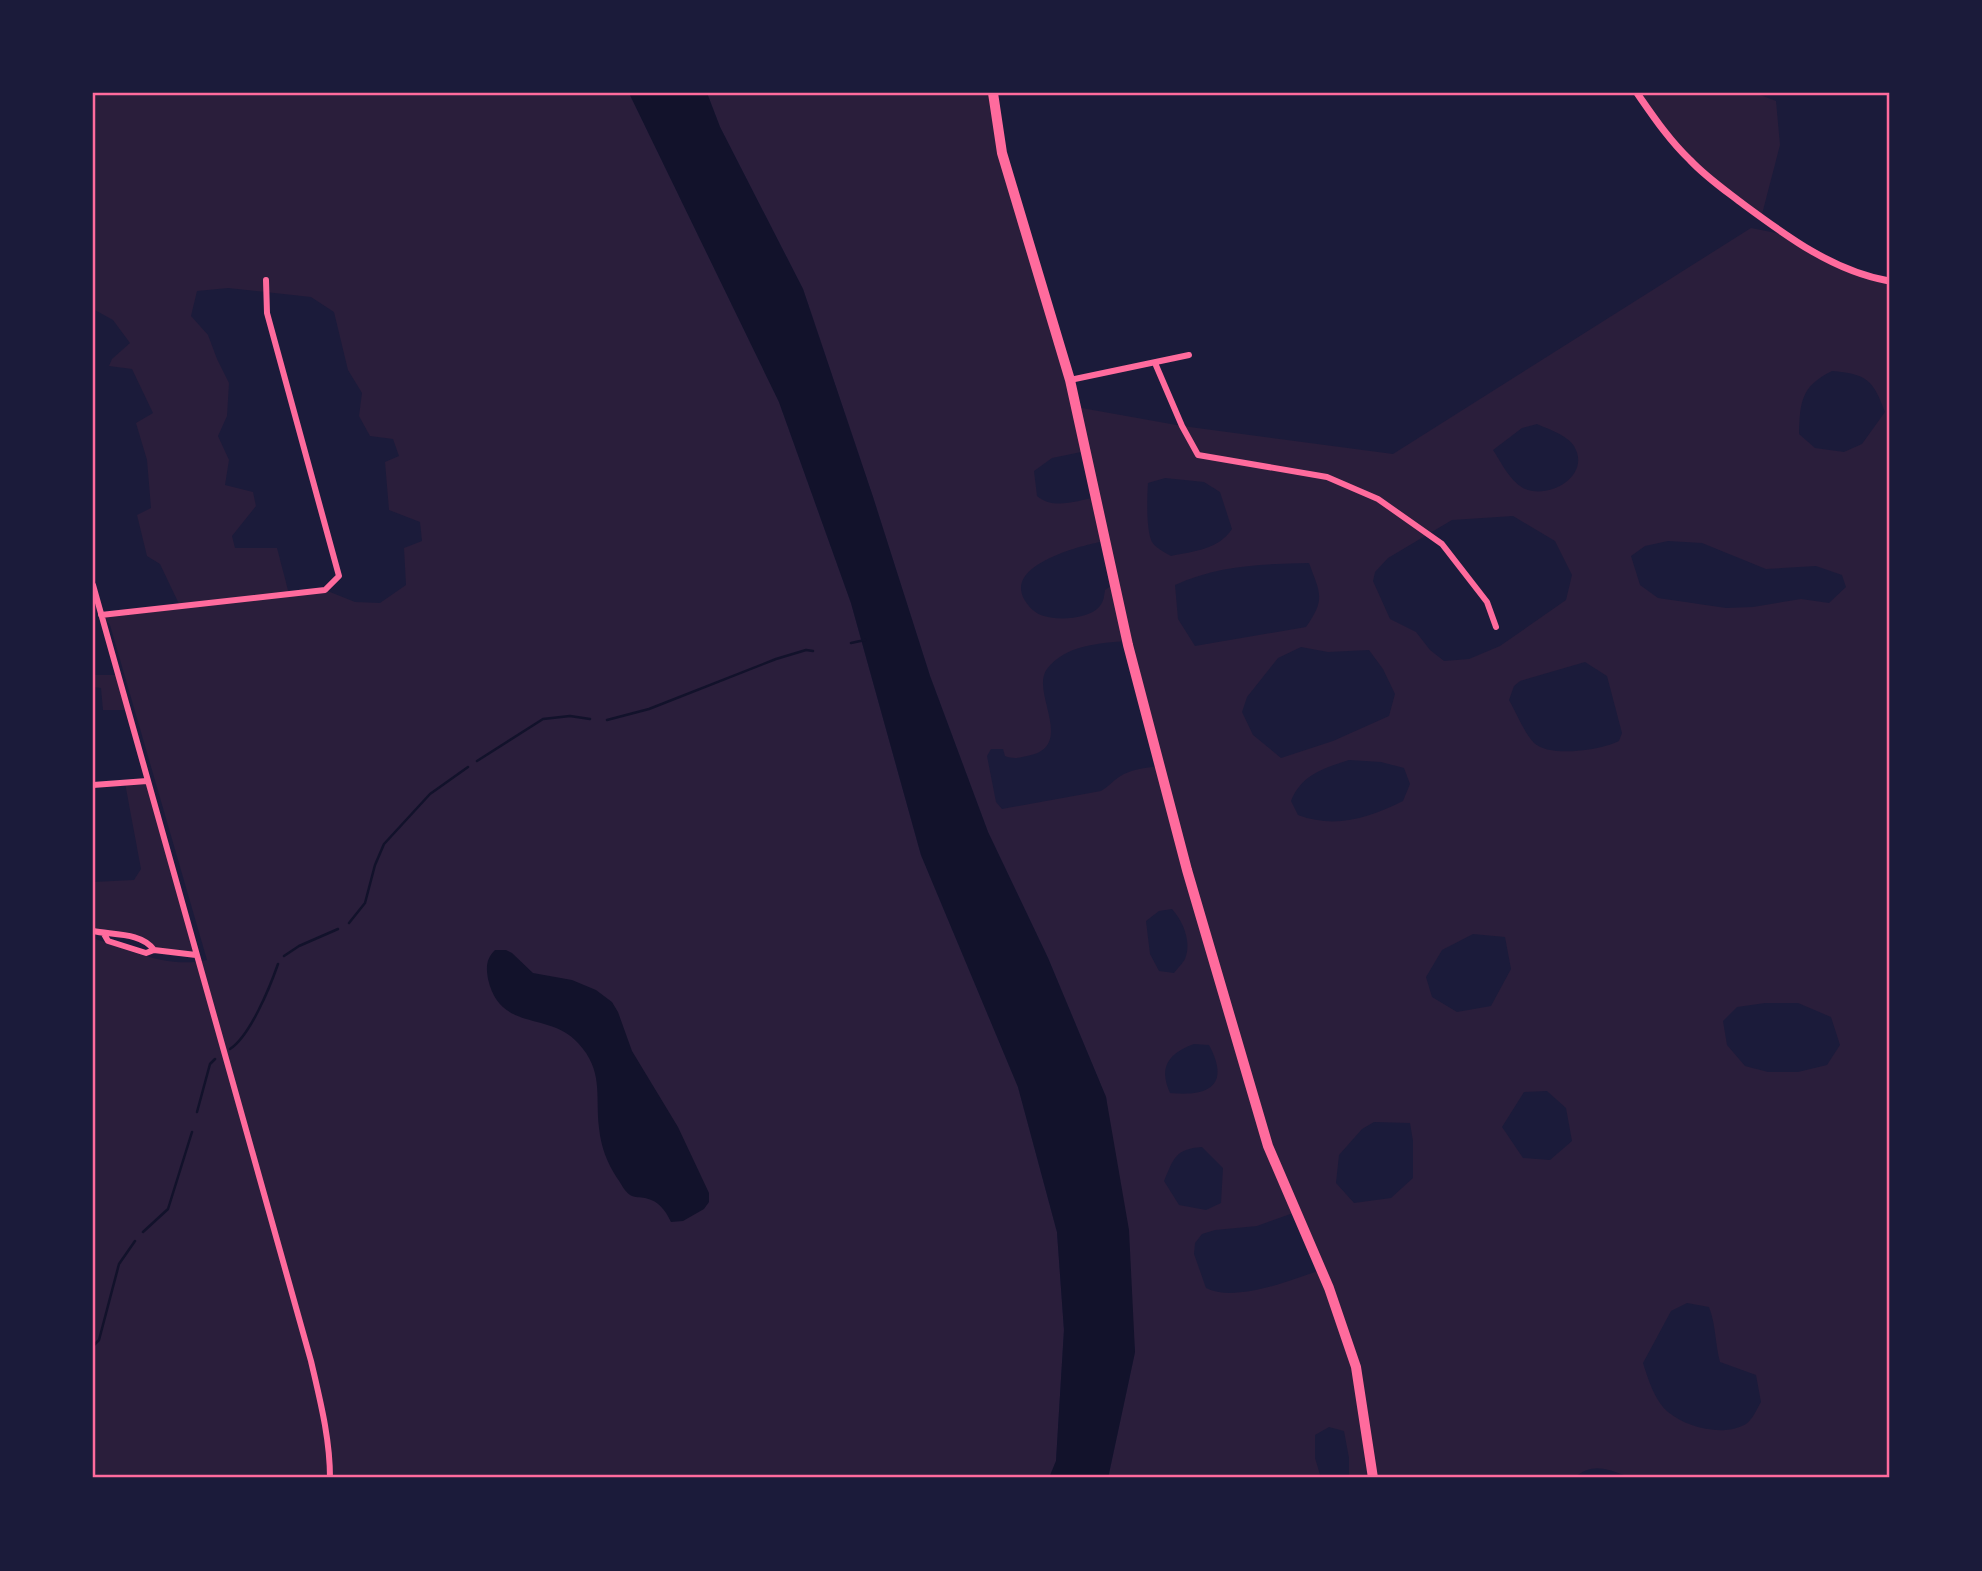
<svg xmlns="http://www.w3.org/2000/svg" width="1982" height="1571" font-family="Arial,sans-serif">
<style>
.green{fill:#2a1e3b;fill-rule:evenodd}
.water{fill:#12122b}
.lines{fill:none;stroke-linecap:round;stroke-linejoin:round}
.stream{stroke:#12122b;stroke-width:2.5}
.minor{stroke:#ff6b9d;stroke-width:6}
.tertiary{stroke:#ff6b9d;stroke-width:7}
.trunk{stroke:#ff6b9d;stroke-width:10}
.neatline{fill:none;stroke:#ff6b9d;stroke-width:2.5}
</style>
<rect width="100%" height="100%" fill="#1b1b3a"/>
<path class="green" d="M93,93H629L779,402L851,603L921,855L1018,1087L1057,1232L1064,1330L1056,1461L1049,1478H93V938C129,950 168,969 207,960L110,625L101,615L180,606L160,564L147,556L137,515L151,508L147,460L136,423L153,413L132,369L109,366L112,359L130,343L113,320L93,309ZM228,288L311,297L334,312L348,370L362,393L359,416L370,436L393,439L399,456L385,462L389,510L420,522L422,541L404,548L406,585L380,603L355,602L325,590L289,594L277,548H235L232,536L256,506L253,492L225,485L229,460L218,436L227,416L229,383L217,359L208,335L191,316L197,291Z
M707,93H993L1002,153L1076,407L1182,426L1393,454L1751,228L1787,235L1831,263L1889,281V786L1887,796L1889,812V1478H1625L1624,1475C1605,1468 1591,1463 1574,1478H1349V1458L1344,1431L1329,1427L1315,1435V1458L1321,1478H1108L1135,1352L1106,1097L1048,958L988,832L930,676L873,497L803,289L720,127ZM1832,371C1866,374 1873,379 1885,412L1862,444L1844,452L1815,448L1799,434C1800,402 1801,386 1832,371ZM1537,424C1548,429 1567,435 1574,446C1592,476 1548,501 1523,488C1510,481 1501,462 1493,450L1522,428ZM1086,451L1096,497C1077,501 1053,510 1037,496L1034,471L1052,458ZM1165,478L1204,482L1220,492L1232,529C1218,550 1194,551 1171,556C1164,552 1156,548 1152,542C1146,530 1147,497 1148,483ZM1513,516L1555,541L1572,575L1566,600L1500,646L1469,659L1444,661L1430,650L1416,632L1390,619L1373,581L1375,572L1388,558L1452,520ZM1105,541L1115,583L1105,590C1104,596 1104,601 1100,606C1090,619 1058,621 1044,616C1035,614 1028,606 1024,599C1005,564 1083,545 1105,541ZM1668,541L1702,543L1766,569L1816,566L1842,575L1846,587L1829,603L1801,599L1753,607L1726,608L1658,598L1640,585L1631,556L1645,546ZM1309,563C1320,593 1326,599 1306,627L1195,646L1178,619L1175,585C1218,565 1262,564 1309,563ZM1127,641L1159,766C1145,768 1131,769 1119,777C1113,781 1108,787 1101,791L1002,809L996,802L987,756L991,749H1003L1005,756C1015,760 1022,757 1031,755C1075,744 1030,691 1047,669C1065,645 1100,643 1127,641ZM1301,647L1328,652L1369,650L1383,669L1395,694L1389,716L1333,741L1281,758L1253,735L1242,712L1247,697L1278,658ZM1585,662L1607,676L1622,733L1619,741C1601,750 1550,758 1534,743C1523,731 1517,714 1509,700L1514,686L1520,681ZM1349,760L1381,762L1404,768L1410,784L1403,801C1369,818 1335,829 1298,815L1291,801C1301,775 1324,768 1349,760ZM1172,909C1183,921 1192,942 1185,959C1183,963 1177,969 1174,973L1159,971L1150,954L1146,921L1159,911ZM1473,934L1505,937L1511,969L1491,1006L1457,1012L1432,997L1426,977L1442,950ZM1765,1003H1798L1831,1017L1840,1045L1827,1065L1798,1072H1768L1745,1066L1727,1045L1723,1021L1737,1007ZM1194,1044L1209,1045C1231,1086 1208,1097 1170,1093C1158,1067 1169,1053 1194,1044ZM1547,1091L1566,1108L1572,1141L1550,1160L1523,1158L1502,1127L1524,1092ZM1374,1122L1410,1123L1413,1141V1178L1391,1198L1354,1203L1336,1183L1339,1155L1362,1129ZM1202,1147L1223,1168L1221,1203L1206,1210L1179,1205L1164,1181C1174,1158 1175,1149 1202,1147ZM1296,1212L1321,1270C1291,1280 1235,1303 1206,1288L1194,1254L1195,1243L1202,1234L1215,1230L1257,1226ZM1687,1303L1709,1307C1716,1325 1715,1343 1720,1362L1756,1375L1761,1402C1757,1409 1752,1420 1746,1424C1724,1437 1687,1428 1668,1412C1655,1401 1648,1379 1643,1363L1671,1311Z
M1637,93H1755L1776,101L1780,145L1761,218L1690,161Z
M93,675H118L128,710H103L101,688L93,687Z
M147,781L196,955L154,950L149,943L93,931V882L134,880L141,869L125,783Z"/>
<path class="water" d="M629,93H707L720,127L803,289L873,497L930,676L988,832L1048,958L1106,1097L1129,1230L1135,1352L1108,1478H1049L1056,1461L1064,1330L1057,1232L1018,1087L921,855L851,603L779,402Z
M495,950H506L512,953L533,973L572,980L596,990L612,1002L618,1012L632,1051L678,1127L709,1193V1202L704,1209L683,1221L671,1222C665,1210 659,1201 645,1198C640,1197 635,1198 630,1195C624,1191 621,1183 617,1178C607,1163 601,1147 599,1128C595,1095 604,1071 578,1043C550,1011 500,1033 488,979C486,967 486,959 495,950Z"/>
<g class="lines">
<path class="stream" d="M851,643L865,640
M607,720L649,709L776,659L806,650L813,651
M477,761L543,719L570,716L590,719
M349,923L365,903L375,865L384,844L430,794L468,767
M284,956L299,946L338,929
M230,1049C250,1036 270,987 278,964
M197,1112L210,1064L215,1059
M143,1232L168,1209L192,1132
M93,1346L99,1340L119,1264L135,1241"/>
<path class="minor" d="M1155,363L1182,426L1198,455L1327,477L1378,499L1442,544L1487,602L1496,627
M1070,380L1189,355
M93,585L311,1361C320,1400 330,1438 330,1478
M101,615L325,590L339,576L267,313L266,280
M93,785L147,781
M93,931C111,935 142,932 154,950
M104,934L108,941L146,953L154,950L196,955"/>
<path class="tertiary" d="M1637,93C1653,116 1669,140 1690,160C1705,176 1722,188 1739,201C1785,235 1832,271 1889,281"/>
<path class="trunk" d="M993,93L1002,153L1070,380L1128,645L1187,870L1268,1146L1329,1288L1356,1367L1373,1478"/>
</g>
<rect width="1982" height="1571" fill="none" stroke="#1b1b3a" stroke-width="189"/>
<rect x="94" y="94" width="1794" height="1382" class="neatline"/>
</svg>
